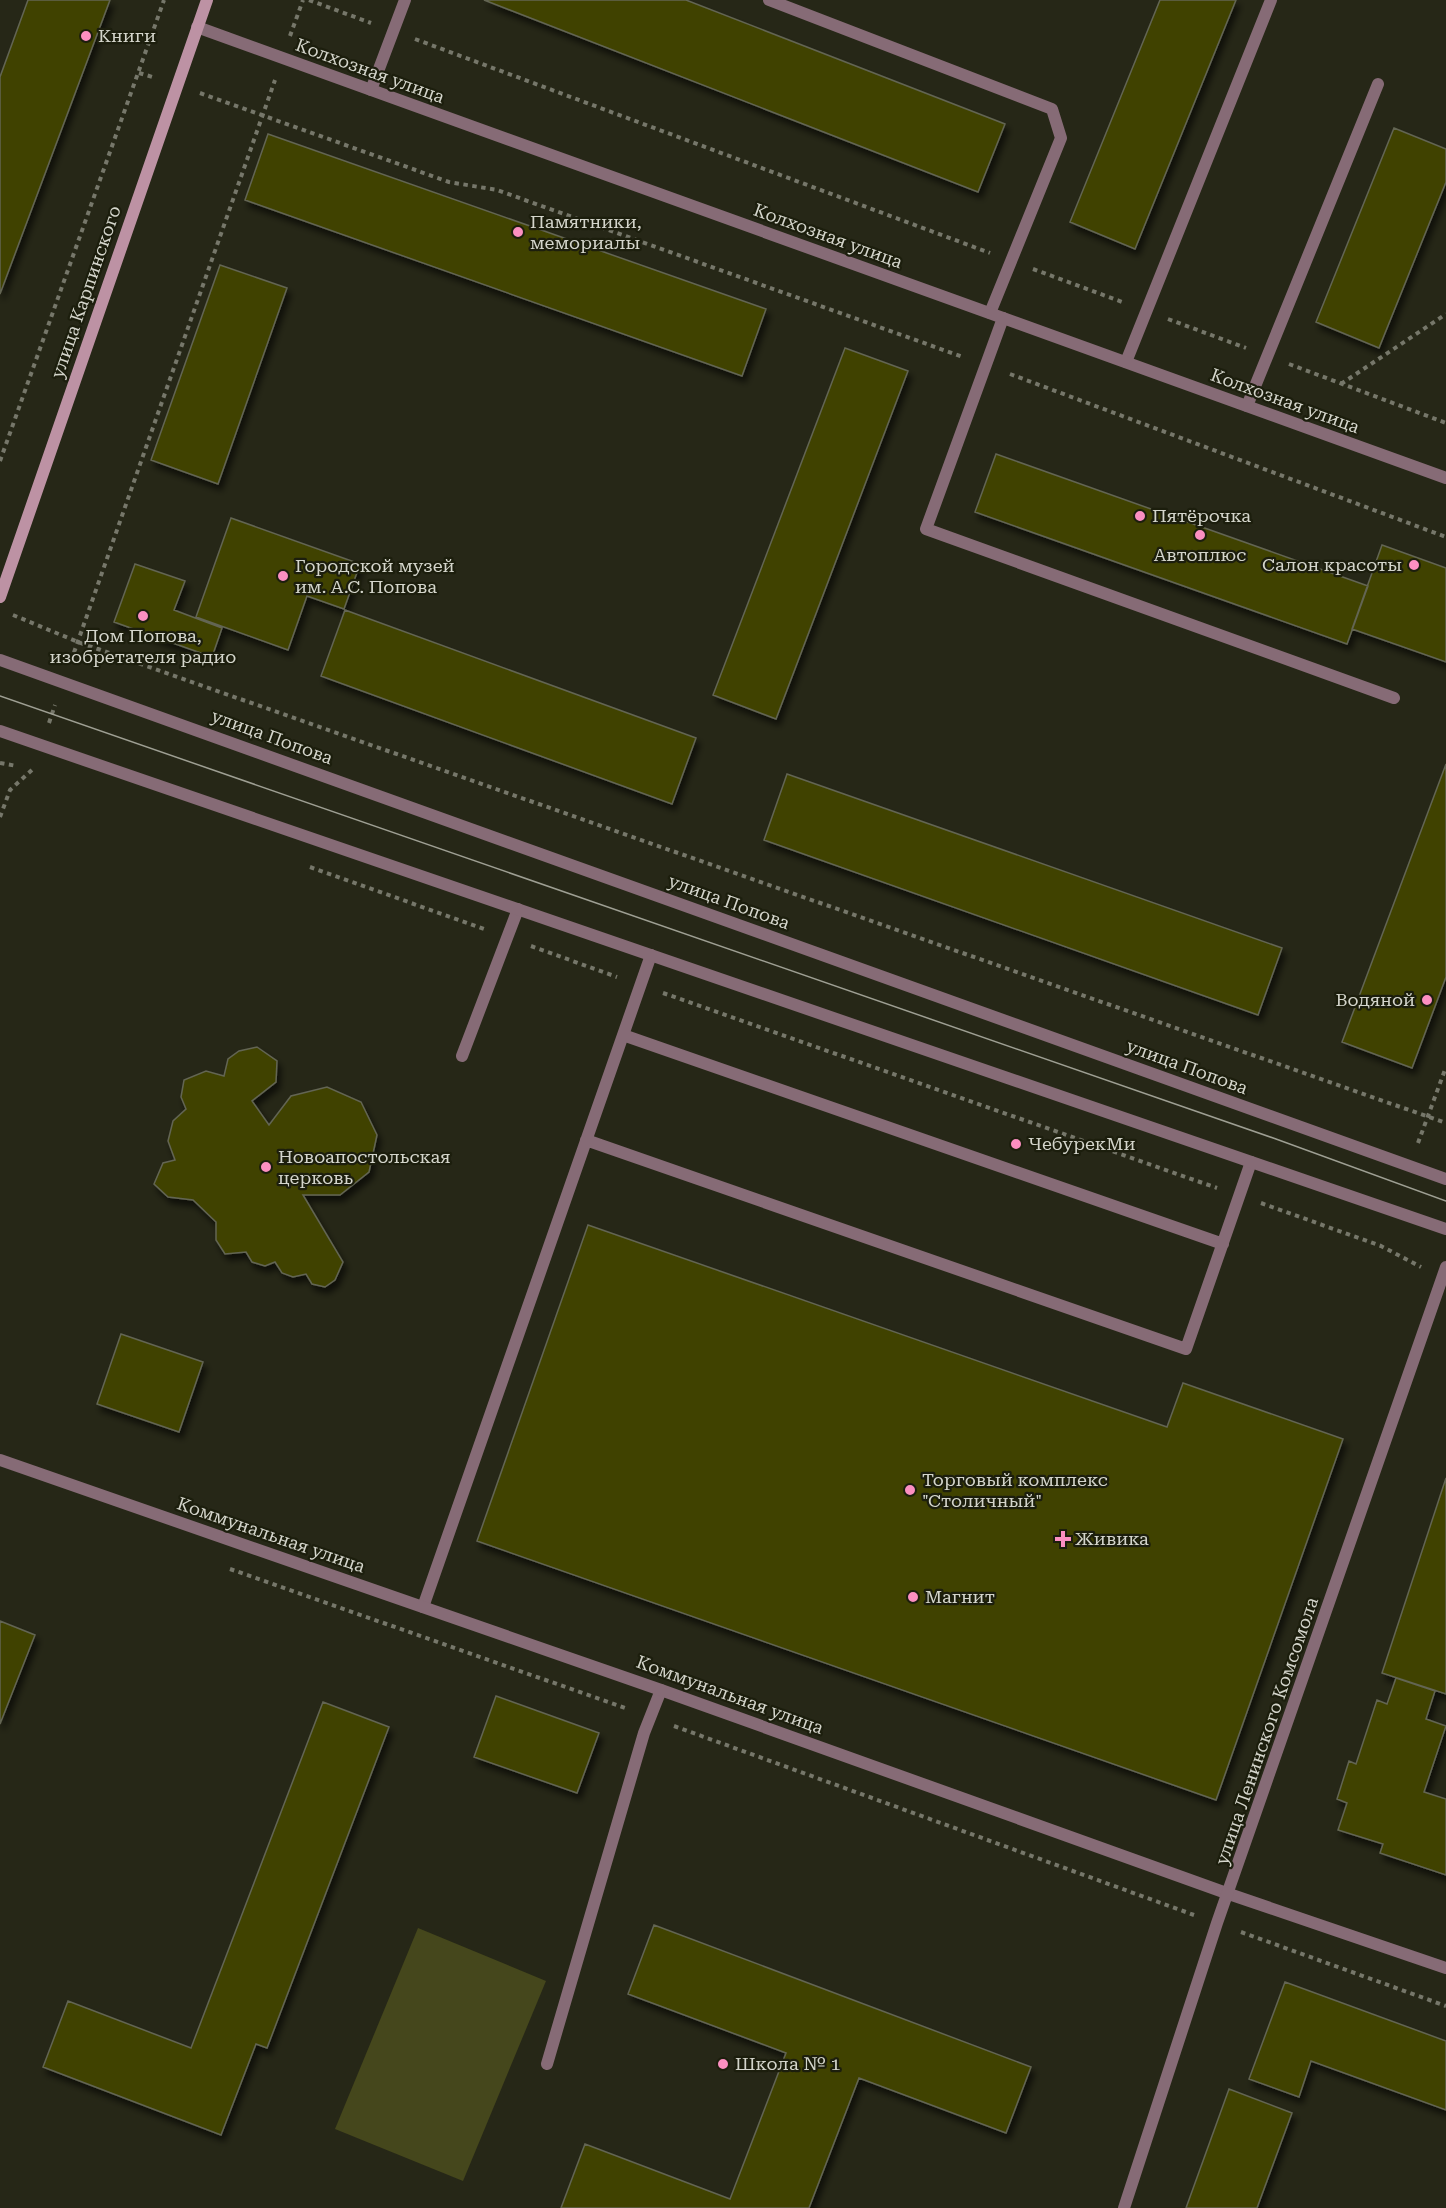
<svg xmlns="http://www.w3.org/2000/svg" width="1446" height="2208" font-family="'Roboto Serif',serif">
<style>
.green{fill:#45471c}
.building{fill:#404300;stroke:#636553;stroke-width:1.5;filter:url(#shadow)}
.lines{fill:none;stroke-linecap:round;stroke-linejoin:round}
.path{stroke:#76776a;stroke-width:4;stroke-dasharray:4.5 4.5;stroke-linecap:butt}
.service{stroke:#866b76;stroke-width:12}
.minor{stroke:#866b76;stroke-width:12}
.tertiary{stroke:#866b76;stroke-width:12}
.secondary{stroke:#bd92a4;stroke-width:12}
.tram{stroke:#9e9f93;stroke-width:1.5}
.poi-dot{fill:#fc8fc1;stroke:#1c1e0d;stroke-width:2}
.labels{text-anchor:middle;stroke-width:4.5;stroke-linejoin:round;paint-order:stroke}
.poi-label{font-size:18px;fill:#d4d5cb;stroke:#1c1e0d;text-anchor:start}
.street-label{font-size:18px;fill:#d4d5cb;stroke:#1c1e0d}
</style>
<defs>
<filter id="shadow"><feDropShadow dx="3.5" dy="6" stdDeviation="3" flood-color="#0009"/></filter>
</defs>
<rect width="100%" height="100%" fill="#262717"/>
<path class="green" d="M418,1928L546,1981L463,2181L335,2129Z"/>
<path class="building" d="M28,0H110L0,294V77Z
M484,0H686L1005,124L978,192Z
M1160,0H1236L1135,249L1070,222Z
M1394,128L1446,149V182L1379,348L1316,322Z
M268,134L766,309L742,376L245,200Z
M220,265L287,288L218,484L151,460Z
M845,348L908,371L776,719L713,695Z
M996,454L1368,586L1347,644L975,512Z
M231,518L360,564L344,609L307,596L288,650L196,617Z
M1382,545L1446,568V662L1352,629Z
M135,564L185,581L174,610L222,628L212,657L114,622Z
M345,610L696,738L672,804L321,676Z
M1446,764V977L1412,1068L1342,1042Z
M787,774L1282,948L1258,1015L764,840Z
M257,1047L277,1061L276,1082L252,1101L269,1125L291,1096L327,1087L361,1102L377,1135L369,1172L340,1195H303L343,1262L335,1280L325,1287L312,1284L306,1274L293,1277L282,1273L275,1262L265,1266L252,1262L246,1252L225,1254L216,1240V1222L193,1200L168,1197L154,1184L163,1163L175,1160L168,1141L173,1121L186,1109L181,1097L184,1080L206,1071L224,1076L228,1059L239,1051Z
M588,1225L1167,1427L1183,1383L1343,1439L1216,1800L477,1541Z
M121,1334L203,1362L179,1432L97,1404Z
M1446,1478V1694L1382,1673Z
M0,1621L35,1635L0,1724Z
M1396,1678L1435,1691L1426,1719L1446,1726L1424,1792L1446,1799V1875L1380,1853L1383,1844L1338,1830L1347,1803L1337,1799L1349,1761L1356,1764L1377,1700L1387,1704Z
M496,1696L599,1733L577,1793L474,1757Z
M323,1702L389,1727L267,2048L256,2044L221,2135L43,2067L68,2001L191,2048Z
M654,1925L1031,2067L1006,2133L859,2078L809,2208H561L585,2144L730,2199L786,2053L628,1994Z
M1285,1982L1446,2041V2110L1311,2061L1299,2097L1249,2079Z
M1229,2089L1292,2113L1257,2208H1186Z"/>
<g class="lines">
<path class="path" d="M309,0L371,23
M290,36L303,0
M415,39L990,253
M139,73L156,78
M200,93L449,182L497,190L963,357
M1033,269L1125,303
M1168,319L1246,348
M1289,364L1446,423
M1010,374L1446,537
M1341,384L1446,314
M0,461L164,0
M13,615L78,642L1446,1123
M71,661L275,80
M49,723L55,705
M0,763L17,766
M0,817L10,790L34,768
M310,867L484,929
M531,946L617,977
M663,993L1217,1188
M1418,1143L1446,1067
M1261,1203L1381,1246L1421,1267
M230,1569L628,1709
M674,1726L1194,1915
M1241,1932L1446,2006"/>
<path class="service" d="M769,0L1052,109L1061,138L990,313
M371,90L405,0
M1003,318L926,529L1394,698
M1126,362L1271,0
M1247,406L1378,84
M623,1035L1223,1244
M462,1056L518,909
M586,1140L1186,1349L1251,1162
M423,1607L651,955
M547,2064L644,1733L661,1690"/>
<path class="minor" d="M197,27L1446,478
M0,1460L661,1690L1229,1894L1446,1968"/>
<path class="tertiary" d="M0,660L1446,1179
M0,731L1446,1229
M1124,2208L1217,1923L1446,1267"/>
<path class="secondary" d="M0,597L207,0"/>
<path class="tram" d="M0,696L1276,1139L1446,1201"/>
</g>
<g class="poi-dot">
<circle cx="86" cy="36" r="6"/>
<circle cx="518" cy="232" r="6"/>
<circle cx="1140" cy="516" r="6"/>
<circle cx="1200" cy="535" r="6"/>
<circle cx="1414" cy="565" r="6"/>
<circle cx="283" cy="576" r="6"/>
<circle cx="143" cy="616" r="6"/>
<circle cx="1427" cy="1000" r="6"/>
<circle cx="1016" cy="1144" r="6"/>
<circle cx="266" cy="1167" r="6"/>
<circle cx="910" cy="1490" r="6"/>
<path d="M1060 1530h6v6h6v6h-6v6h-6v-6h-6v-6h6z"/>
<circle cx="913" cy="1597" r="6"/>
<circle cx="723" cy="2064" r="6"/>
</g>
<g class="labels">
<g class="poi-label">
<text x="98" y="42">Книги</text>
<text x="530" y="228">Памятники,<tspan x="530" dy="21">мемориалы</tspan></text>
<text x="1152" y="522">Пятёрочка</text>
<text x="1200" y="561" text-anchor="middle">Автоплюс</text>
<text x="1402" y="571" text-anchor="end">Салон красоты</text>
<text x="295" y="572">Городской музей<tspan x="295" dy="21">им. А.С. Попова</tspan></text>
<text x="143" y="642" text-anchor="middle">Дом Попова,<tspan x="143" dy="21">изобретателя радио</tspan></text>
<text x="1415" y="1006" text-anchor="end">Водяной</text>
<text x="1028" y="1150">ЧебурекМи</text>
<text x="278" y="1163">Новоапостольская<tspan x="278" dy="21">церковь</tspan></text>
<text x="922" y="1486">Торговый комплекс<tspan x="922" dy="21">"Столичный"</tspan></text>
<text x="1075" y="1545">Живика</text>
<text x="925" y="1603">Магнит</text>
<text x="735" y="2070">Школа № 1</text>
</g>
<g class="street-label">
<text transform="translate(370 71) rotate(20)" y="6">Колхозная улица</text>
<text transform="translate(828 236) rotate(20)" y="6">Колхозная улица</text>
<text transform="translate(86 292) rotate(-71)" y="6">улица Карпинского</text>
<text transform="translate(1285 401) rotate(20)" y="6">Колхозная улица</text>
<text transform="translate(272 737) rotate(20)" y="6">улица Попова</text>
<text transform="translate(729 902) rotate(20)" y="6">улица Попова</text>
<text transform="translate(1187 1067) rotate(20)" y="6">улица Попова</text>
<text transform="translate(271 1535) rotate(19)" y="6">Коммунальная улица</text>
<text transform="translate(730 1695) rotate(20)" y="6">Коммунальная улица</text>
<text transform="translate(1267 1731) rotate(-71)" y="6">улица Ленинского Комсомола</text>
</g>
</g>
</svg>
